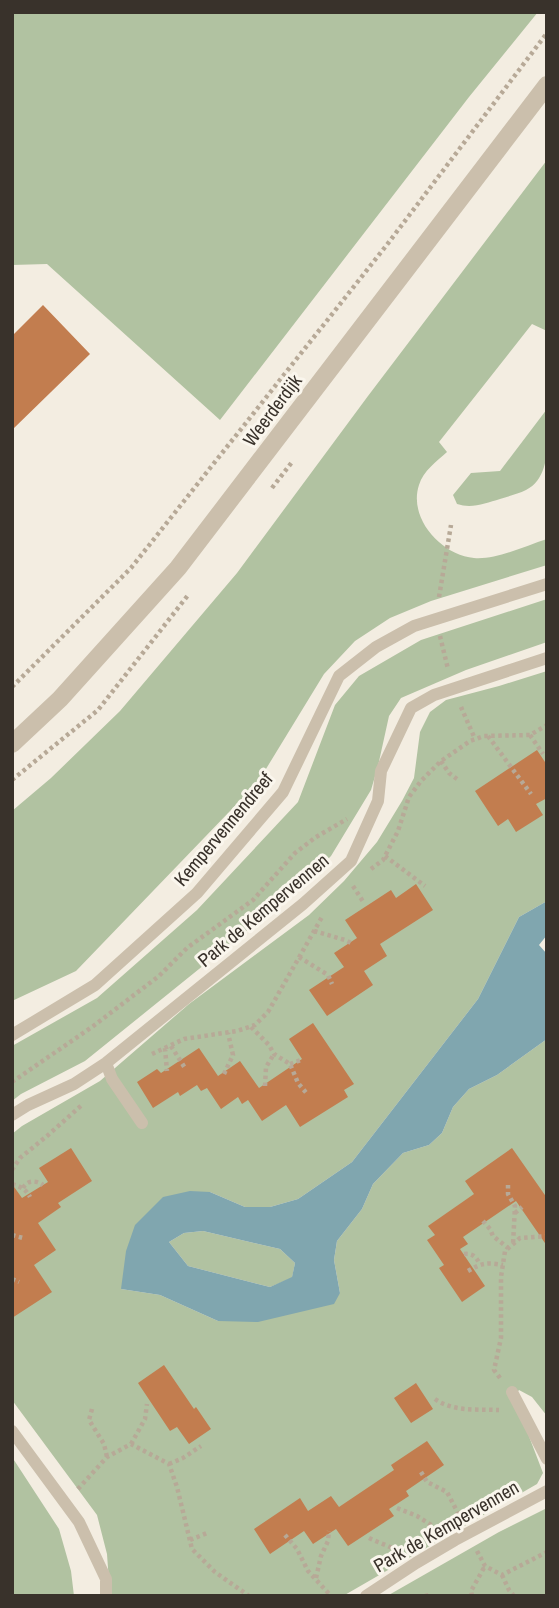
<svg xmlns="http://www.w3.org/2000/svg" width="559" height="1608" font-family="'Archivo Narrow',sans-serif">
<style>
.green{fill:#b1c2a1}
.water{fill:#80a6af;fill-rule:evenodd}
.building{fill:#c27d4f}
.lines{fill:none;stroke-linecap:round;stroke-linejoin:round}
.path{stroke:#b7a997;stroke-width:4.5;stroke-dasharray:3.5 3.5;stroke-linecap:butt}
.service{stroke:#cbbfac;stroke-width:12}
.minor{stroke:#cbbfac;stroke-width:18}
.labels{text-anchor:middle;stroke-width:6;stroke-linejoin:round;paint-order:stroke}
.street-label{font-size:19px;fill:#39322b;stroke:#faf6ed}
</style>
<rect width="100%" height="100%" fill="#f3ede1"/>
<path class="green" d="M12,12H538L469,97L220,420L47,264L12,265Z
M547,160V331L532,324L439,442L447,452C437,461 423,471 419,485C408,518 441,555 474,558C496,560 525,546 547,539V565L431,601L390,618L355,641L324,674L258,782L76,971L12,1001V811L51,778L120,711L237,573L368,396Z
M547,409C547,434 553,477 526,490C518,494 509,496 500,499C486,503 472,509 457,504L453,495L471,473L500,471Z
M547,599V642L466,670L401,698L389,716L378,766L371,790L331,856L297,890L85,1061L21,1094L12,1101V1046L97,998L197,910L298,802L335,705L359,676L421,640Z
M547,671V901L519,917L478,999L352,1162L298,1199L270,1207H245L210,1192L121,1289L160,1295L218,1321L340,1293L334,1260L337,1241L362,1209L373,1184L403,1153L429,1145L442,1133L453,1107L469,1089L497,1075L547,1039V1416L532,1397L519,1390L514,1397L543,1473L537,1484L343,1596H110L107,1554L97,1515L12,1400V1134L22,1126L100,1081L189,1004L309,915L344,881L377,842L402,801L414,778L420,732L430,712L446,700L499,686Z
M203,1231L280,1249L295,1263L292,1278L270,1287L188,1266L169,1242L184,1233Z
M12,1457L59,1529L71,1571L74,1596H12Z
M547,1508V1596H387L499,1532Z"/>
<path class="water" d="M547,901V935L539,945L547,954V1039L497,1075L469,1089L453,1107L442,1133L429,1145L403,1153L373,1184L362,1209L337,1241L334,1260L340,1293L334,1304L258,1322L218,1321L160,1295L121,1289L126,1251L135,1225L163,1197L190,1191L210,1192L245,1207H270L298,1199L352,1162L478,999L519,917ZM203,1231L280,1249L295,1263L292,1277L270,1287L188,1266L169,1242L184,1233Z"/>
<path class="building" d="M43,305L90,354L12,430V336Z
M537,750L547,765V798L536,804L543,815L516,832L508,819L498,826L475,791Z
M416,884L433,910L380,944L387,956L364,971L373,985L327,1016L309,990L344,967L334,953L357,938L345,920L391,890L396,898Z
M313,1023L354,1084L344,1090L348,1097L300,1127L286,1105L262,1121L248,1100L242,1104L238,1097L221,1109L207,1088L201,1091L197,1085L180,1096L178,1092L153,1108L137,1082L157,1069L161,1073L199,1048L218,1076L240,1061L259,1088L302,1059L289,1039Z
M71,1148L92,1181L58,1203L61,1207L38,1223L56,1250L34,1265L52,1292L12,1318V1184L22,1198L48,1182L39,1168Z
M512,1148L547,1198V1246L516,1201L463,1237L468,1244L460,1249L485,1286L462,1302L439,1268L444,1265L427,1240L435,1235L428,1226L474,1194L465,1181Z
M164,1365L194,1409L196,1407L211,1429L189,1444L177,1427L170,1431L138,1383Z
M416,1383L433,1409L411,1423L394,1398Z
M427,1441L444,1465L406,1491L409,1496L389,1509L394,1516L348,1546L336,1529L313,1544L304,1531L270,1554L254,1529L300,1498L308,1511L331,1496L339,1507L394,1470L391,1465Z"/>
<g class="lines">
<path class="path" d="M272,488L292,462
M439,597L451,525
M440,636L448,669
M12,687L131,568L386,246L547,33
M461,707L475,739
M530,735L543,754
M488,736L531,794
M441,761L449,773L457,779
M12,780L98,710L189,594
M385,856L425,886
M371,869L383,860L398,831L409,797L421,781L441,761L470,741L484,736L530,735L547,725
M353,886L364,903
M314,931L345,940L353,944
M299,957L328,975L332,984
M251,1027L269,1045L274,1054L290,1064L298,1083L308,1095
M171,1046L185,1068
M165,1048L167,1071
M152,1054L184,1039L237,1031L255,1025L268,1012L322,917
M290,1064L301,1060
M224,1074L233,1055L228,1033
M12,1082L92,1027L159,976L187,948L253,900L295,853L316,837L347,819
M265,1086L266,1067L274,1054
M12,1170L20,1158L47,1136L83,1104
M12,1184C21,1187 26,1189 30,1197
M508,1185V1194L515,1206L513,1244
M23,1188C27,1180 36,1180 43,1185
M515,1213L522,1207
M483,1221L490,1229L493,1236L508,1248
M12,1235L23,1238
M464,1254C473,1253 476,1257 480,1264
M468,1271C482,1263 486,1262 503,1265
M12,1279L19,1282
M500,1378L494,1370L501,1338V1277L505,1251L520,1238L547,1236
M435,1399C453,1412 477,1409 499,1410
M92,1409L89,1420L104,1444L107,1457
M131,1444L145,1419L147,1404
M169,1464L183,1458L201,1446
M421,1472L427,1482L447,1492L459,1515
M78,1489L107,1457L131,1444L169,1464L177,1487L192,1549L215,1572L249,1596
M397,1508L417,1516L436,1528
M285,1535L297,1549L308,1571L331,1596
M369,1538C379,1543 390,1546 399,1552
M190,1540L207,1533
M477,1551L485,1566L502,1575L547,1552
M502,1575L509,1590L514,1596
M316,1578L321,1556L328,1541L329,1531
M425,1596L430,1595
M472,1596L471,1591L485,1566"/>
<path class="service" d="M12,1035L95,985L197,893L283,792L339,676L376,647L414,626L547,584
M106,1063L112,1079L142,1123
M12,1115L28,1105L74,1084L106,1063L303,904L351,861L378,801L381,771L411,708L434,695L547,658
M512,1392L547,1459
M12,1431L79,1522L106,1579V1596
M366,1596L416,1563L455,1540L547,1491"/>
<path class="minor" d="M12,744L60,699L178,568L547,85"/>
</g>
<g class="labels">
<g class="street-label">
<text transform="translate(272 410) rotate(-53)" y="7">Weerderdijk</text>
<text transform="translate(223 829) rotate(-50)" y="7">Kempervennendreef</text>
<text transform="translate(263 910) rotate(-40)" y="7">Park de Kempervennen</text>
<text transform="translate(446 1526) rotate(-30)" y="7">Park de Kempervennen</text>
</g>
</g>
<rect width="559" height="1608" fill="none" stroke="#39322b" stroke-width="28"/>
</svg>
